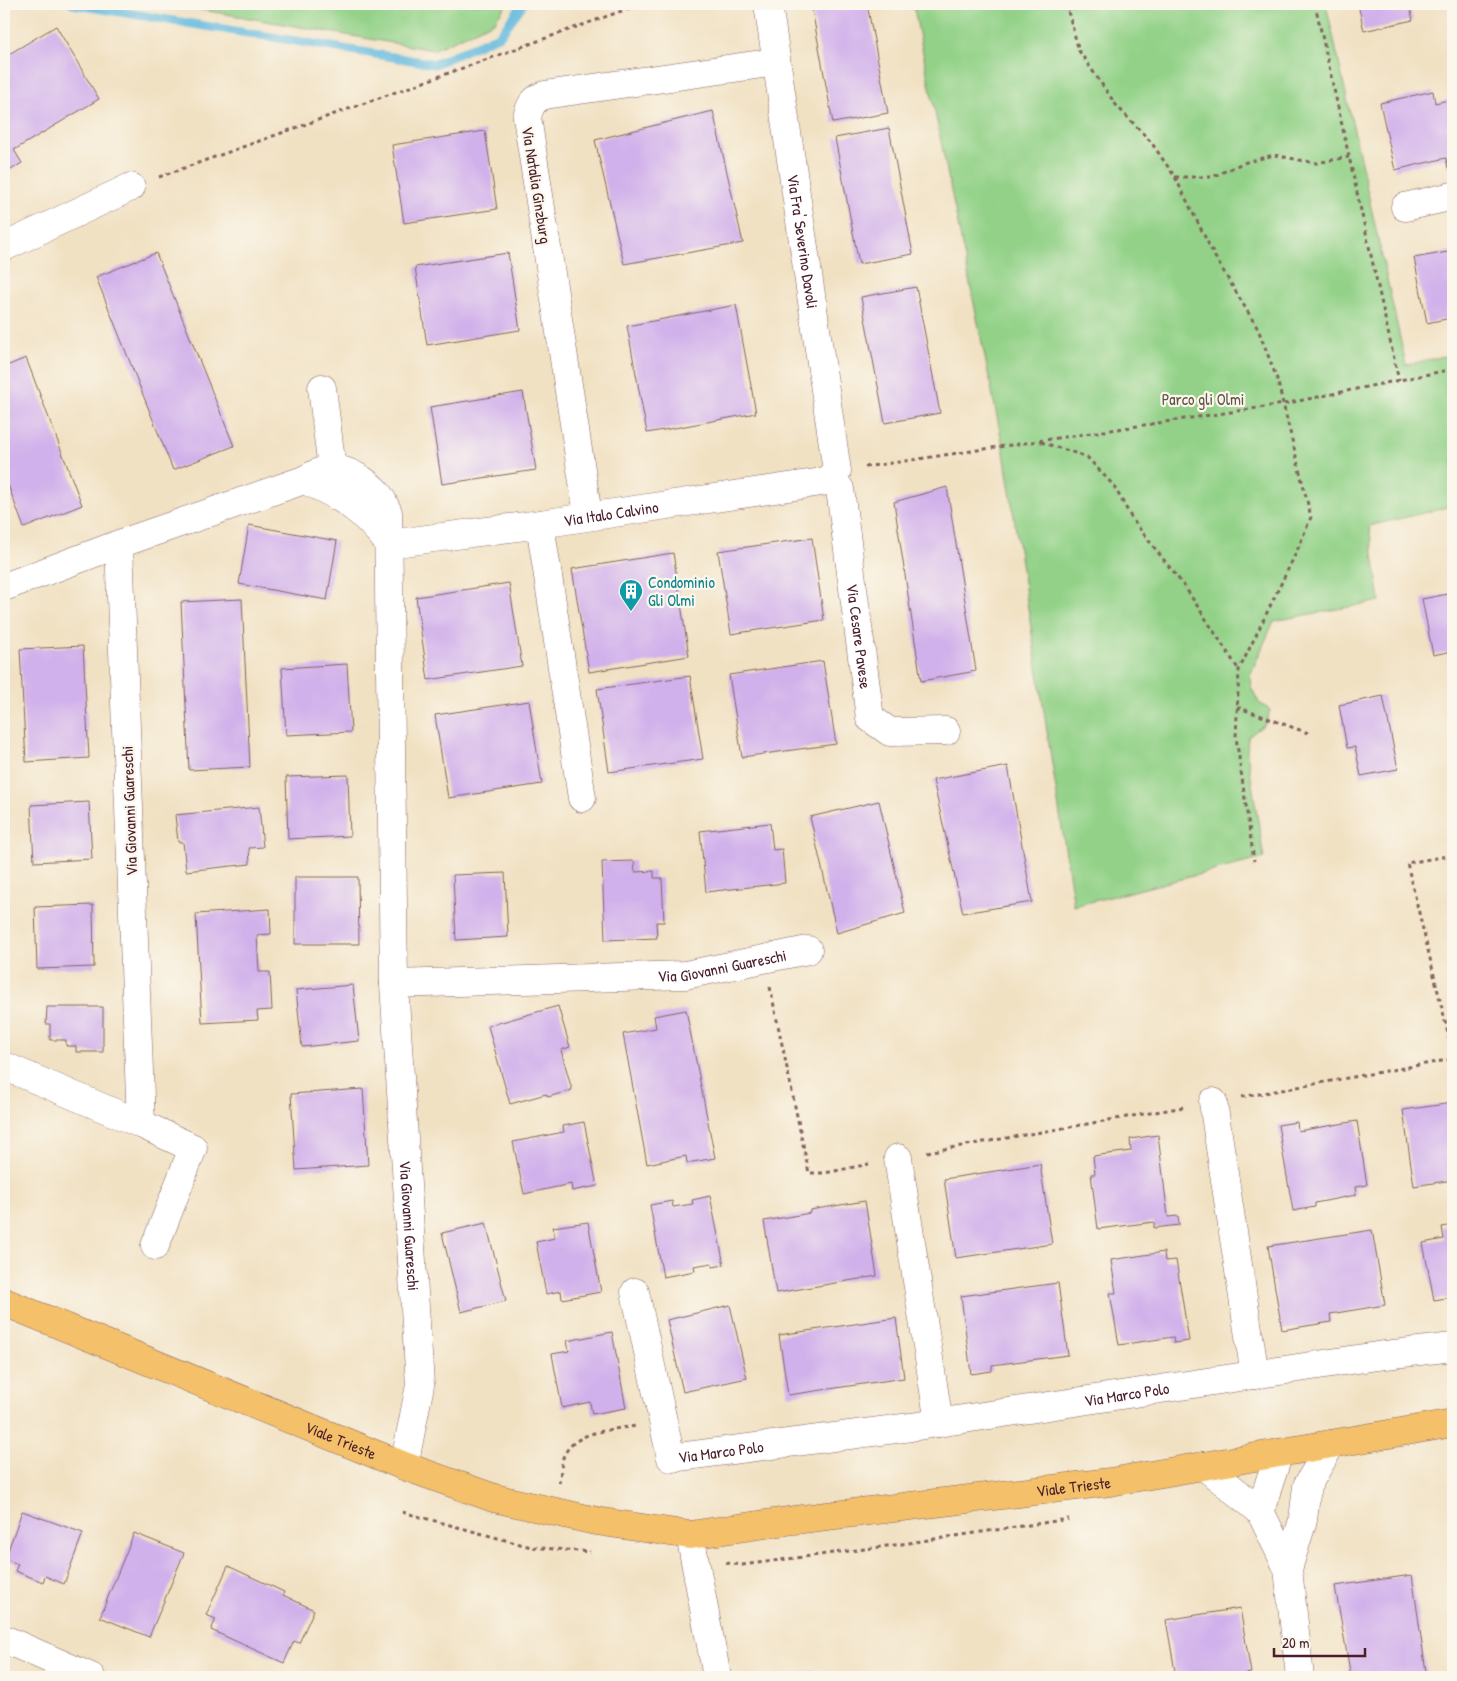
<svg xmlns="http://www.w3.org/2000/svg" width="1457" height="1681" font-family="'Patrick Hand',sans-serif">
<style>
.green{fill:#92d187;stroke:#6e7859}
.lines{fill:none;stroke-linecap:round;stroke-linejoin:round}
.stream{stroke:#60b8dd;stroke-width:9}
.building{fill:#d1b1eb}
.minor-casing{stroke:#846360;stroke-width:29}
.major-casing{stroke:#846360;stroke-width:29}
.path{stroke:#846360;stroke-width:3;stroke-dasharray:4 4;stroke-linecap:butt}
.minor{stroke:#fff;stroke-width:28}
.major{stroke:#f4c16a;stroke-width:28}
.labels{text-anchor:middle;stroke-width:4.5;stroke-linejoin:round;paint-order:stroke}
.street-label{font-size:16px;fill:#4a1f2b;stroke:#fbf7ec}
.park-label{font-size:16px;fill:#605447;stroke:#fbf7ec}
.culture-label{font-size:16px;fill:#0d838f;stroke:#fbf7ec;text-anchor:start}
</style>
<rect width="100%" height="100%" fill="#fbf7ec"/>
<filter id="ink" filterUnits="userSpaceOnUse"><feTurbulence type="fractalNoise" baseFrequency=".02" numOctaves="2"/><feDisplacementMap in="SourceGraphic" scale="10" xChannelSelector="R" yChannelSelector="G"/><feConvolveMatrix kernelMatrix="1 2 1 2 8 2 1 2 1" color-interpolation-filters="sRGB"/></filter>
<filter id="wash" filterUnits="userSpaceOnUse"><feTurbulence type="fractalNoise" baseFrequency=".0096" numOctaves="4" result="noise"/><feDisplacementMap in="SourceGraphic" scale="20" xChannelSelector="R" yChannelSelector="G"/><feGaussianBlur stdDeviation="1.12" result="paint"/><feColorMatrix in="noise" values="0 0 0 0 0 0 0 0 0 0 0 0 0 0 0 0 0 1.4 0 .05"/><feComposite in="paint" operator="in"/></filter>
<g filter="url(#wash)">
<rect width="100%" height="100%" fill="#f1e1c3"/>
<path class="green" d="M168,4H507L494,22L433,50Z
M913,4H1326L1406,365L1453,354V506L1369,526L1380,601L1274,621L1250,675L1251,687L1259,703L1270,710L1266,723L1248,737L1247,753L1264,858L1074,906L1003,446Z"/>
<g class="lines">
<path class="stream" d="M72,4L435,64L500,35L523,4"/>
</g>
<g id="blocks">
<path class="building" d="M811,4H867L888,113L833,123Z
M1358,4H1424V5L1410,8L1413,20L1364,31Z
M56,26L99,99L14,150L22,163L4,174V57Z
M1433,91L1435,103L1453,99V166L1448,168L1446,158L1395,170L1380,103Z
M713,111L743,243L624,264L595,140Z
M889,128L913,254L859,264L835,138Z
M485,131L497,209L404,223L392,145Z
M1453,251V325L1451,318L1427,323L1414,258Z
M156,253L234,446L173,470L96,277Z
M508,253L520,330L427,345L415,267Z
M916,287L940,413L885,423L861,297Z
M736,305L756,413L647,433L627,326Z
M26,358L82,505L24,528L4,474V367Z
M523,392L536,470L442,484L430,407Z
M947,487L976,671L921,681L894,502Z
M249,525L337,541L327,600L239,584Z
M812,538L824,620L731,634L718,551Z
M673,553L689,656L589,672L572,569Z
M509,583L522,666L428,680L416,597Z
M1453,593V651L1433,655L1422,599Z
M242,599L250,767L189,770L181,602Z
M83,646L89,758L26,762L20,649Z
M823,661L836,744L742,757L729,675Z
M347,664L351,732L286,735L282,668Z
M690,676L703,759L609,772L597,689Z
M1383,696L1398,769L1361,776L1355,747L1347,748L1339,705Z
M529,701L542,784L448,798L435,715Z
M1008,766L1032,902L963,913L933,780Z
M348,775L350,836L288,839L286,777Z
M879,801L905,913L837,933L810,817Z
M89,802L92,859L34,862L31,805Z
M259,807L263,847L249,848L250,864L186,871L183,842H178L175,815Z
M770,823L773,850L782,849L785,883L706,892L700,831Z
M634,861L635,872L654,871V878H662L664,922H656L657,938L605,940L602,862Z
M505,873L508,937L456,940L453,875Z
M295,877H358L359,944H295Z
M93,905L94,967L37,969L35,907Z
M270,909L271,934L257,935L259,972H270L272,1010L257,1011L258,1020L202,1023L196,914Z
M353,985L359,1041L302,1047L296,990Z
M558,1006L570,1047L561,1050L572,1090L548,1097L546,1094L510,1104L488,1026Z
M47,1007H103V1052H76V1046H66V1040H50V1024H46Z
M686,1010L715,1158L687,1163L686,1156L647,1164L623,1034L656,1028L654,1016Z
M363,1089L368,1165L296,1170L291,1094Z
M1453,1103V1180L1414,1186L1403,1110Z
M1357,1121L1367,1185L1355,1187L1356,1195L1315,1203V1207L1293,1211L1278,1125L1297,1122L1298,1131Z
M584,1122L597,1186L572,1191L571,1184L524,1194L513,1142L564,1132L563,1126Z
M1158,1135L1168,1217L1178,1216L1179,1225L1154,1228V1222L1098,1229L1091,1174H1095L1093,1156L1131,1151L1130,1139Z
M1040,1164L1052,1244L956,1258L944,1179Z
M710,1196L724,1265L713,1267L712,1263L694,1266L695,1271L663,1277L650,1205L672,1201L673,1207L693,1204L692,1200Z
M865,1201L877,1276L776,1293L764,1221L810,1213V1210Z
M588,1222L601,1292L562,1299L561,1291L546,1294L536,1242L555,1238L553,1227Z
M486,1223L506,1301L461,1312L442,1233Z
M1453,1225V1297L1434,1300L1423,1243L1444,1239L1442,1227Z
M1372,1230L1385,1305L1330,1314L1331,1322L1282,1330L1268,1246Z
M1164,1252L1165,1261L1176,1260L1189,1341L1174,1343L1173,1337L1119,1345L1110,1293H1116L1111,1260Z
M1058,1283L1068,1355L992,1365V1371L971,1374L961,1296Z
M730,1305L747,1378L683,1392L667,1320Z
M896,1318L904,1378L788,1395L779,1335Z
M612,1332L626,1408L592,1414L590,1402L562,1408L552,1354L569,1351L567,1341Z
M22,1511L83,1533L64,1584L45,1576L43,1582L15,1571L18,1564L5,1559Z
M134,1533L184,1553L149,1637L100,1617Z
M228,1566L284,1592L283,1595L314,1610L299,1643L294,1641L284,1663L211,1630L216,1619L206,1615Z
M1412,1575L1426,1672L1395,1677H1351L1335,1586Z
M1240,1608L1251,1673L1227,1677H1176L1166,1620Z
M811,1671L812,1677H779V1676Z"/>
</g>
</g>
<g filter="url(#ink)">
<use href="#blocks" fill-opacity="0" stroke="#846360" stroke-width="1"/>
<g class="lines">
<g class="minor-casing">
<g id="minor">
<path id="s1" d="M768,4L837,471L832,478"/>
<path d="M1405,207L1453,196"/>
<path d="M4,247L131,187"/>
<path d="M322,388L332,469"/>
<path id="s2" d="M832,478L840,489L870,718L890,732L946,731"/>
<path d="M304,480C342,496 364,511 389,544"/>
<path d="M588,515L527,117C530,105 533,100 544,95L776,62"/>
<path d="M540,524L582,798"/>
<path id="s3" d="M389,544L540,524L822,482L832,478"/>
<path d="M4,587L119,544"/>
<path id="s4" d="M394,984L685,975L808,950"/>
<path id="s5" d="M4,1066L141,1124L119,544L304,480C313,475 322,469 333,469C349,469 369,483 379,495C383,500 385,507 388,512L394,984L420,1385L404,1466"/>
<path d="M1213,1102L1255,1375"/>
<path d="M141,1124L193,1148L155,1246"/>
<path d="M898,1158L939,1423"/>
<path id="s6" d="M635,1292L671,1458L911,1427L1377,1356L1453,1347"/>
<path d="M1204,1466L1260,1511L1288,1569L1300,1677"/>
<path d="M1260,1511L1279,1453"/>
<path d="M690,1535L717,1677"/>
<path d="M1288,1569L1303,1520L1307,1486L1331,1444"/>
<path d="M4,1639L91,1677"/>
</g>
</g>
<g class="major-casing">
<g id="major">
<path id="s7" d="M4,1302L404,1466L494,1498L596,1521L690,1535L794,1520L1110,1482L1453,1423"/>
</g>
</g>
<path class="path" d="M1066,4L1079,51L1116,105L1151,142L1175,177L1215,257L1258,329L1277,379L1311,517L1296,553L1239,670L1236,737L1254,861
M1315,4L1399,381
M159,177L641,4
M1175,177H1212L1243,163L1274,155L1316,163L1349,157
M1041,442L1087,457L1114,486L1132,519L1185,587L1239,670
M865,467L1284,404L1453,369
M1237,707L1308,733
M1453,855L1407,863L1453,1054
M770,987L809,1173H825L869,1164
M1242,1097L1453,1059
M927,1152L1184,1107
M559,1483C561,1474 561,1462 564,1455C577,1430 611,1430 636,1426
M402,1512L531,1547L590,1552
M726,1563L742,1565L895,1545L1069,1519"/>
<use href="#minor" class="minor"/>
<use href="#major" class="major"/>
</g>
</g>
<defs>
<g id="building-pin" transform="scale(1.25)"><path d="M0 17L-7.5 6A9.5 9.5 0 1 1 7.5 6Z" fill="#0f9aa8" stroke="#fbf7ec"/><path d="M-4-6H4V6H1V3H-1V6H-4ZM-2.5-4.3h1.7v1.8h-1.7ZM.8-4.3h1.7v1.8H.8ZM-2.5-1h1.7V.8h-1.7ZM.8-1h1.7V.8H.8Z" fill="#fff"/></g>
</defs>
<g fill-rule="evenodd">
<use href="#building-pin" x="631" y="591"/>
</g>
<g class="labels">
<g class="street-label">
<text transform="translate(537 185) rotate(81)" y="6">Via Natalia Ginzburg</text>
<text dy="6" stroke="none"><textPath href="#s1" startOffset="240">Via Fra' Severino Davoli</textPath></text>
<text dy="6" stroke="none"><textPath href="#s3" startOffset="224">Via Italo Calvino</textPath></text>
<text dy="6" stroke="none"><textPath href="#s2" startOffset="162">Via Cesare Pavese</textPath></text>
<text transform="translate(129 811) rotate(-92)" y="6">Via Giovanni Guareschi</text>
<text dy="6" stroke="none"><textPath href="#s4" startOffset="329">Via Giovanni Guareschi</textPath></text>
<text dy="6" stroke="none"><textPath href="#s5" startOffset="1744">Via Giovanni Guareschi</textPath></text>
<text dy="6" stroke="none"><textPath href="#s6" startOffset="630">Via Marco Polo</textPath></text>
<text dy="6" stroke="none"><textPath href="#s7" startOffset="364">Viale Trieste</textPath></text>
<text dy="6" stroke="none"><textPath href="#s6" startOffset="220">Via Marco Polo</textPath></text>
<text dy="6" stroke="none"><textPath href="#s7" startOffset="1114">Viale Trieste</textPath></text>
</g>
<g class="park-label">
<text x="1203" y="405">Parco gli Olmi</text>
</g>
<g class="culture-label">
<text x="648" y="588">Condominio<tspan x="648" dy="18">Gli Olmi</tspan></text>
</g>
</g>
<rect width="1457" height="1681" fill="none" stroke="#fbf7ec" stroke-width="20"/>
<path d="M1274 1648v8h91v-8" fill="none" stroke="#4a1f2b" stroke-width="2.5"/>
<text x="1282" y="1648" font-size="15" fill="#4a1f2b" stroke="#fbf7ec" stroke-width="4" paint-order="stroke">20 m</text>
</svg>
